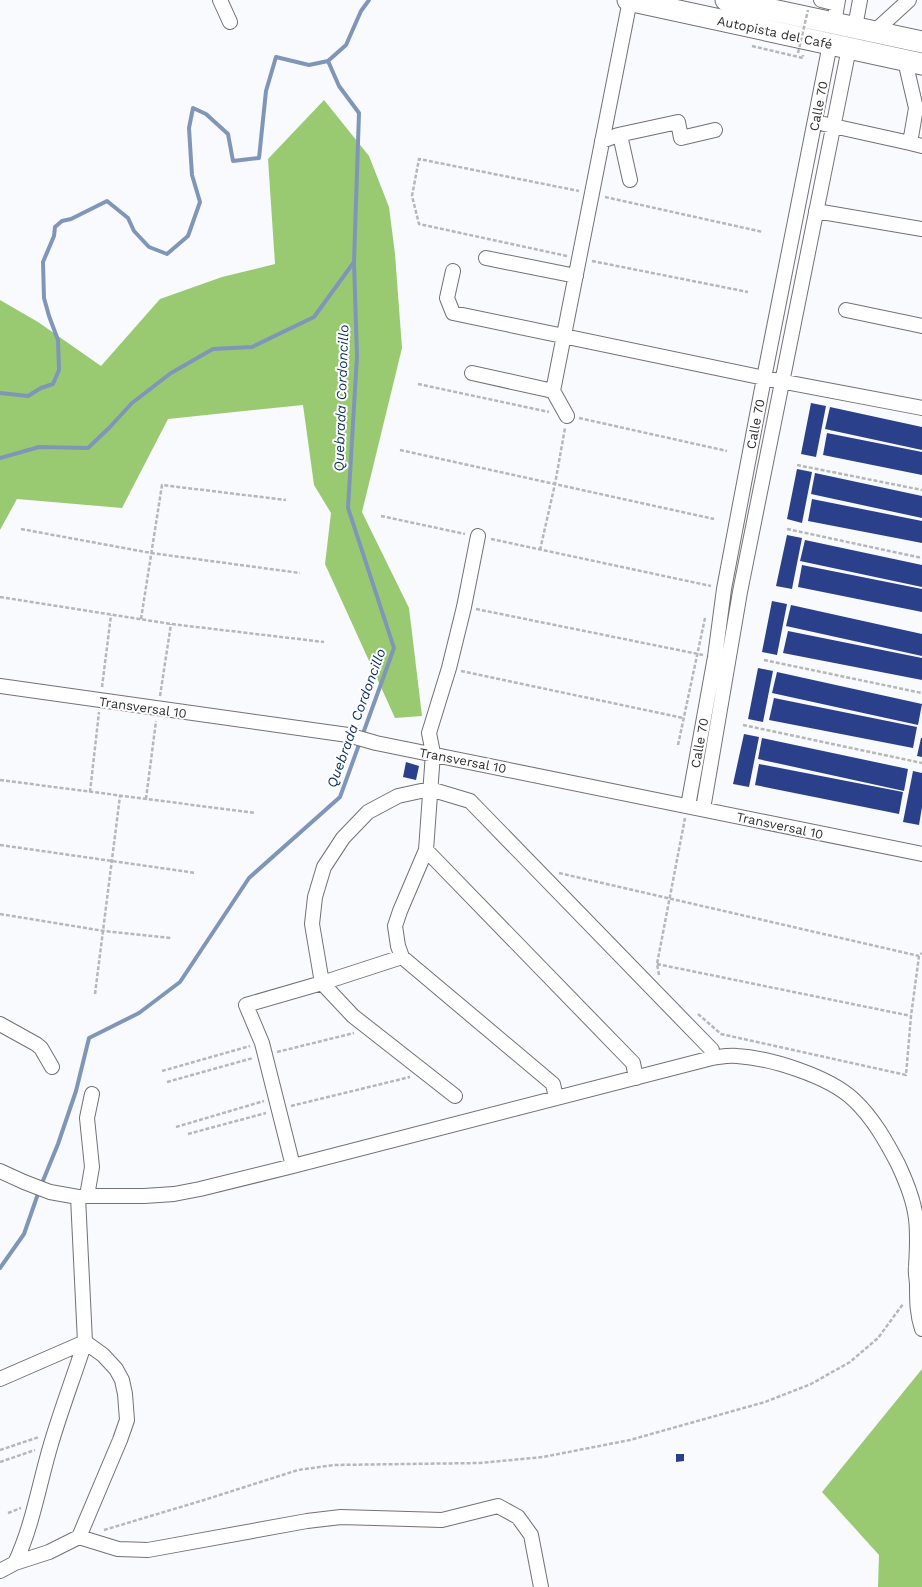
<svg xmlns="http://www.w3.org/2000/svg" width="922" height="1587" font-family="'Work Sans',sans-serif">
<style>
.forest{fill:#99ca72}
.lines{fill:none;stroke-linecap:round;stroke-linejoin:round}
.stream{stroke:#8096b8;stroke-width:4}
.building{fill:#2b408b}
.minor-casing{stroke:#717275;stroke-width:16}
.highway-casing{stroke:#717275;stroke-width:23}
.path{stroke:#b6b7b9;stroke-width:2.5;stroke-dasharray:4 2;stroke-linecap:butt}
.minor{stroke:#fff;stroke-width:14}
.highway{stroke:#fff;stroke-width:21}
.path-bridge{stroke:#b6b7b9;stroke-width:2.5;stroke-dasharray:4 2;stroke-linecap:butt}
.labels{text-anchor:middle;stroke-width:4;stroke-linejoin:round;paint-order:stroke}
.street-label{font-size:13px;fill:#2e2e2f;stroke:#fff}
.water-label{font-size:14px;font-style:italic;fill:#0b2d5d;stroke:#fff}
</style>
<rect width="100%" height="100%" fill="#f9fafd"/>
<path class="forest" d="M324,100L369,156L389,207L395,254L402,348L362,512L409,608L422,716L395,718L325,564L331,513L314,485L303,405L168,419L122,508L17,499L0,530V300L38,322L101,366L160,299L222,277L275,264L268,159Z
M922,1369V1587H878L879,1555L822,1492Z"/>
<g class="lines">
<path class="stream" d="M0,393L28,396L41,388L53,384L59,370L58,340L49,316L44,298L43,262L54,236L55,227L62,221L71,219L107,201L128,218L134,231L149,247L167,254L188,236L200,202L192,175L191,160L189,128L193,108L206,114L228,134L233,161L259,158L266,91L276,57L309,65L328,61L346,45L361,11L369,0
M0,458L39,447L88,448L109,428L132,403L171,373L213,349L252,347L314,317L354,262
M0,1268L24,1234L40,1188L58,1144L76,1091L89,1038L139,1013L180,982L249,878L340,797L394,648L348,508L357,356L354,262L359,113L339,86L328,61"/>
</g>
<path class="building" d="M811,403L826,406L816,457L801,454Z
M830,407L922,427V450L825,429Z
M827,433L922,452V475L823,455Z
M797,469L812,472L802,523L787,519Z
M815,473L922,496V518L811,494Z
M812,499L922,521V543L808,521Z
M787,535L802,538L792,589L776,586Z
M805,540L922,565V587L800,561Z
M802,565L922,589V612L798,587Z
M772,601L787,604L777,655L762,652Z
M791,605L922,634V656L786,626Z
M788,631L922,658V680L783,653Z
M758,668L773,671L763,722L748,719Z
M777,672L922,704L918,725L772,693Z
M774,698L917,727L913,748L769,720Z
M744,734L759,737L749,787L733,784Z
M762,738L908,769L904,791L758,759Z
M921,738H922V757L917,756Z
M406,762L419,766L416,780L403,777Z
M759,764L903,792L899,814L755,785Z
M913,771L922,773V807L919,825L903,822Z
M676,1454H684V1461L676,1462Z"/>
<g class="lines">
<g class="minor-casing">
<path id="minor" d="M220,0L230,22
M821,0L837,4
M834,23L838,0
M855,27L860,0
M874,32L909,0
M905,61L916,108L910,143L922,146
M824,124L910,143
M620,135L630,180
M602,141L618,135L678,122L681,138L715,130
M816,211L922,229
M486,258L576,276
M453,271L447,298L453,313L764,378L922,408
M846,310L922,326
M472,373L553,391
M567,416L553,391L630,0
M478,536L464,607L449,668L429,733L433,753L426,850L400,911L395,926L398,946L402,957L553,1084L556,1098
M0,686L348,735L376,743L922,854
M688,806L715,657L724,589L764,378L830,44
M703,809L740,592L849,48
M426,850L633,1063L636,1078
M0,1024L36,1044L41,1048L52,1067
M455,1096L353,1016L322,983L312,924L315,897L324,867L343,838L368,812L398,796L430,789L470,801L712,1050V1058
M293,1166L262,1043L246,1005L322,983L402,957
M0,1171L24,1182L50,1192L78,1197L87,1196H144L174,1194L200,1189L293,1166L712,1058C720,1057 729,1055 737,1056C770,1058 829,1076 854,1100C873,1118 886,1141 898,1164C906,1181 914,1200 916,1219C918,1235 917,1250 916,1267C915,1273 917,1279 917,1285C917,1301 917,1314 922,1329
M87,1196L92,1167L87,1118L92,1094
M0,1379L85,1342
M79,1537L118,1549L148,1550L307,1521L341,1517L442,1520L498,1506L518,1517L531,1535L541,1587
M15,1563C33,1525 39,1484 51,1444C61,1410 74,1376 85,1342
M0,1571L15,1563L49,1552L79,1537L120,1440L127,1420L125,1394L122,1380L116,1369L103,1355L85,1342L78,1197"/>
</g>
<g class="highway-casing">
<path id="highway" d="M628,0L922,64
M726,0L922,42"/>
</g>
<path class="path" d="M752,46L803,58V55
M605,197L763,232
M567,256L419,224L412,196L419,159L579,191
M592,261L748,292
M418,384L549,412
M579,418L727,451
M400,450L714,519
M797,465L922,490
M381,516L465,534
M21,529L151,553L300,573
M787,529L922,558
M491,539L711,586
M540,550L555,484L565,428
M0,597L171,624L324,642
M476,609L703,655
M141,619L162,485L286,500
M764,660L922,693
M461,671L683,718
M102,687L111,615
M160,696L171,624
M743,725L922,763
M678,745L705,618
M0,780L255,813
M90,792L99,712
M146,799L156,721
M0,845L196,873
M559,873L919,956
M0,914L104,931L171,938
M657,964L911,1016
M659,975L657,964L685,818
M95,994L120,796
M698,1014L721,1034L906,1075L911,1016L919,956L922,953
M277,1052L354,1033
M162,1071L250,1046
M167,1082L253,1058
M291,1106L410,1077
M176,1127L264,1101
M188,1134L266,1113
M0,1450L39,1437
M0,1462L35,1450
M8,1513L21,1508
M104,1530L204,1500L298,1470L334,1465L480,1463L543,1457L630,1440L765,1402L811,1384L850,1362L878,1338L903,1304"/>
<use href="#minor" class="minor"/>
<use href="#highway" class="highway"/>
<path class="path-bridge" d="M798,53L808,10"/>
</g>
<g class="labels">
<g class="street-label">
<text transform="translate(775 32) rotate(12)" y="5">Autopista del Café</text>
<text transform="translate(818 106) rotate(-79)" y="5">Calle 70</text>
<text transform="translate(755 424) rotate(-79)" y="5">Calle 70</text>
<text transform="translate(143 707) rotate(8)" y="5">Transversal 10</text>
<text transform="translate(699 743) rotate(-80)" y="5">Calle 70</text>
<text transform="translate(463 760) rotate(11)" y="5">Transversal 10</text>
<text transform="translate(780 825) rotate(12)" y="5">Transversal 10</text>
</g>
<g class="water-label">
<text transform="translate(341 398) rotate(-88)" y="5">Quebrada Cordoncillo</text>
<text transform="translate(356 718) rotate(-70)" y="5">Quebrada Cordoncillo</text>
</g>
</g>
</svg>
